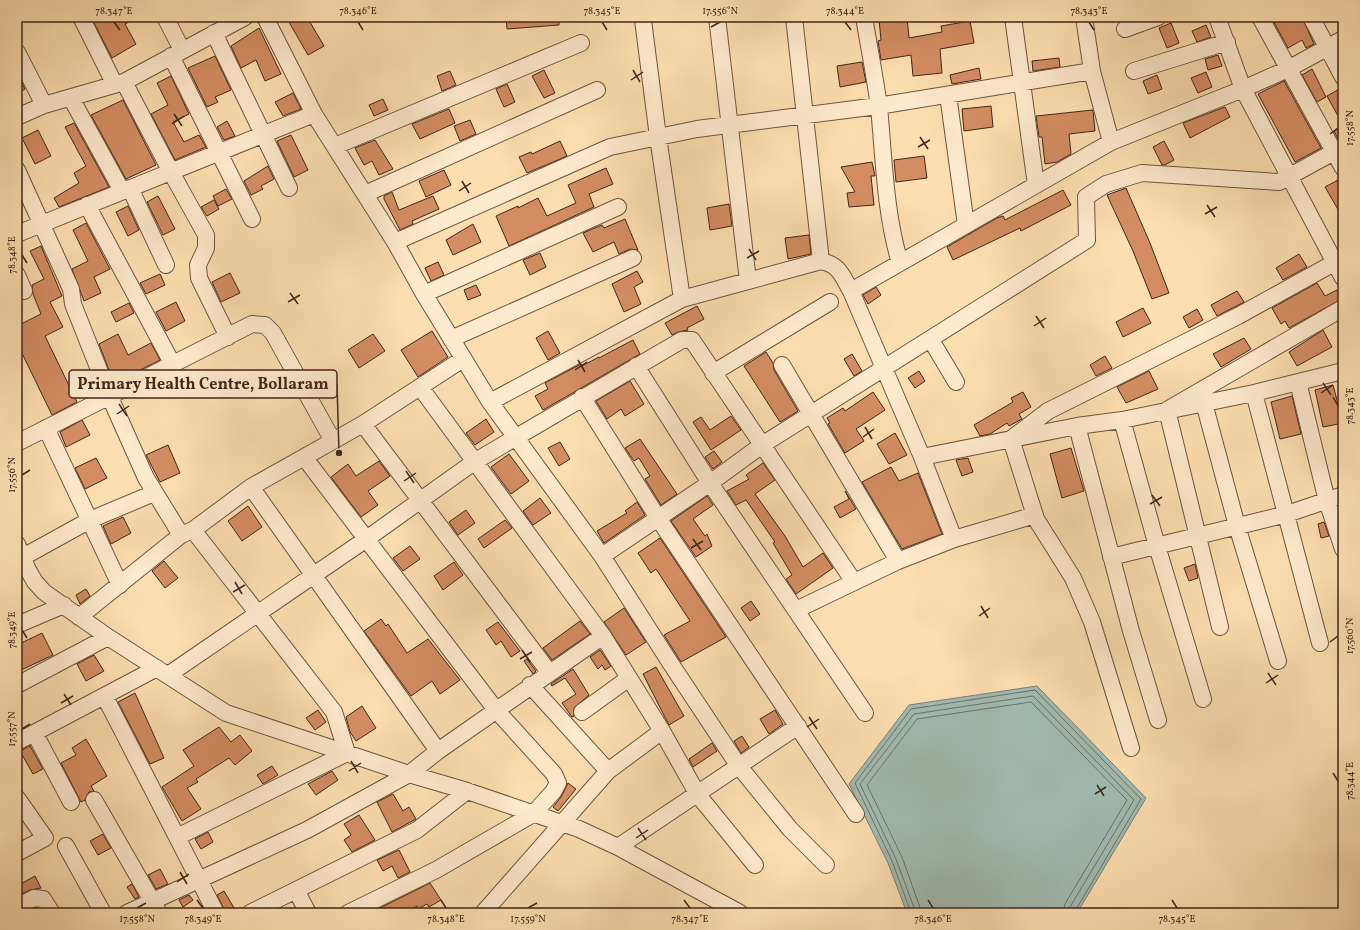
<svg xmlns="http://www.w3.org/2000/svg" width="1360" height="930" font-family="Vollkorn,serif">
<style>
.water{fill:#a0bbb2;stroke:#7a7f75}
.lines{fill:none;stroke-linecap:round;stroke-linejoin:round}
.shore{stroke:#707066;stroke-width:1}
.building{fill:#d48d62;stroke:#412619}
.minor-casing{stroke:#70543f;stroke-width:18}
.minor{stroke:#feeacc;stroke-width:16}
.ticks{fill:none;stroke:#412619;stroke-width:1.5}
.leader{fill:none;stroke:#412619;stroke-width:1.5}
.callout-dot{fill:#412619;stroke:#feeacc;stroke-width:1.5}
.callout{fill:#feeacc;stroke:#412619;stroke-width:1.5}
.callout-label{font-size:16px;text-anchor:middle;font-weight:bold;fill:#412619}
.neatline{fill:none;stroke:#412619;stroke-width:1.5}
.ticks-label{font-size:10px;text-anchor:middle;fill:#412619}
</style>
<rect width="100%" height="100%" fill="#fddeb1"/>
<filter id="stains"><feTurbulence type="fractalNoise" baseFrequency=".005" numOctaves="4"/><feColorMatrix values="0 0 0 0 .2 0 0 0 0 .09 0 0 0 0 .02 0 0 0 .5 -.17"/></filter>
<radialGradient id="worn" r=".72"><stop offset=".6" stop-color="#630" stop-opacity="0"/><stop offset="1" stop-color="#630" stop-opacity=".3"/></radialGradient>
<path class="water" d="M1037,686L1146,798L1077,913H907L888,863L849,784L909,705Z"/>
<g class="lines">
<path class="shore" d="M911,913L892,861L855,783L911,709L1035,690L1141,799L1074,913
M916,913L896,859L860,784L914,714L1033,696L1134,800L1070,907L1069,913
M922,913L902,857L867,785L917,719L1031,702L1127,800L1065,904L1063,913"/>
</g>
<path class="building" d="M95,17H138L125,24L136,44L112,58L92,19Z
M286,17H307L324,46L308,55Z
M506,17H559V25L507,29Z
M891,17H907L909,38L942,32L941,26L970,21L974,43L940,49L942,73L913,76L911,55L881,60L878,41L881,40L879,19Z
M1271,17H1302L1314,44L1306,48L1302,40L1288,48Z
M1171,23L1179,43L1167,48L1159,28Z
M1206,25L1211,37L1197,42L1192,31Z
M259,28L281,74L265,81L256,60L241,68L231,46Z
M1218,55L1222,66L1208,70L1205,59Z
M215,56L231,90L215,97L218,102L207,107L188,68Z
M1059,58L1060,67L1033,71L1032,61Z
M862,62L866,82L840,87L837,66Z
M979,68L981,79L952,84L950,75Z
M1312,69L1326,97L1317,102L1302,75Z
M544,70L555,93L544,98L532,76Z
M450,71L456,85L442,91L437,76Z
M1206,72L1212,87L1198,93L1191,78Z
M17,73L25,89L17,94Z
M1157,75L1162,89L1148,94L1143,81Z
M171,76L189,114L173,122L184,142L199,135L206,147L175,160L151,114L168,105L157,83Z
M1284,81L1321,148L1295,162L1258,94Z
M507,84L515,102L504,107L496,89Z
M1343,87V125L1327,96Z
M293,93L301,109L283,116L275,102Z
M383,99L388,110L374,116L369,105Z
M123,100L156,165L126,179L91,115Z
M991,106L993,127L964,131L962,109Z
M1225,107L1230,117L1190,138L1183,123Z
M449,109L455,123L420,139L412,124Z
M1093,110L1095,131L1069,134L1071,154L1057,162L1045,164L1042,137H1039L1036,116Z
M470,120L476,134L460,141L454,126Z
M227,121L235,136L224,140L217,127Z
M74,123L109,187L59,207L54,198L79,183L74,173L86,166L65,127Z
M1343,126V138L1338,139L1334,131Z
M38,130L51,156L35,164L22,138Z
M291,135L308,170L294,177L277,141Z
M375,140L393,169L379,175L372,161L364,165L355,148Z
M560,141L567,156L527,173L519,157L531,152L532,154Z
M1164,141L1174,160L1165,165H1162L1153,147Z
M924,156L927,178L896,182L894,160Z
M872,162L875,176H871L874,205L849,207L847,193L855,192L841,167Z
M268,166L274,179L261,186L263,189L251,195L244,181Z
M606,168L613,184L589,194L594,207L509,246L496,216L518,206V208L538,198L547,216L576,203L568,185Z
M444,170L451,185L426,197L419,181Z
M1338,180L1343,189V218L1325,187Z
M1126,188L1150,243L1169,293L1152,299L1133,251L1107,195Z
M226,189L232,199L218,206L213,196Z
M1063,190L1071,205L1021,231L1020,228L953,260L947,247L997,218L1003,216L1005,220Z
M392,192L399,210L433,196L439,209L412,221L413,224L400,230L384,199V196Z
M158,196L175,229L163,235L147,202Z
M214,200L219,209L207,216L201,207Z
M729,204L732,226L710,230L707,208Z
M128,206L139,230L128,236L116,212Z
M625,219L638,250L630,249L619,254L614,242L593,252L583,233L602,225L604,228Z
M86,223L110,269L94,277L101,293L84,301L72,269L88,261L73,230Z
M473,224L481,242L453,255L446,240Z
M809,235L811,254L788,259L785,238Z
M41,246L62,296L50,302L63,327L45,336L77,402L52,415L17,343V326L41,314L33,294L32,285L44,279L30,251Z
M540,253L546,267L530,275L523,260Z
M1299,254L1307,267L1283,280L1276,268Z
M438,262L444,275L431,281L425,268Z
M637,271L643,282L634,287L641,304L624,312L612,284Z
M230,273L240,293L221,302L212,282Z
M160,274L165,285L146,294L140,283Z
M1317,283L1325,296L1337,290L1342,299L1289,328L1285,321L1281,324L1272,308Z
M476,285L481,295L468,300L464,290Z
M876,287L881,295L868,304L863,295Z
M1237,291L1244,302L1217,316L1211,305Z
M176,302L185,321L166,331L156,312Z
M129,303L134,313L116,322L111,312Z
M697,306L704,319L687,328L688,330L678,332L672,335L665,323Z
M1143,308L1151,323L1123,337L1116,322Z
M1197,309L1203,320L1189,328L1183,317Z
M1323,330L1332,347L1297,366L1289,352Z
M432,331L448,357L418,377L401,350Z
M548,331L560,353L548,360L536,338Z
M118,334L128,355L151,343L160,360L114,383L99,344Z
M373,334L385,351L359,368L348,350Z
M1244,338L1251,349L1221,367L1213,354Z
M633,340L640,354L543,410L535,396L548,389L545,383L581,364L582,366L599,357V358Z
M766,352L773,363L774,370L798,411L780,422L744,366Z
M852,354L862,371L854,376L844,359Z
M1105,356L1112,368L1096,376L1090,365Z
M919,371L925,381L915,388L908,378Z
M1149,371L1158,389L1126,403L1117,387Z
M630,381L644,404L625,416L621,409L607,419L596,401Z
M1333,385L1343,423L1323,427L1315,390Z
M873,392L885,410L856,429L864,441L845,453L828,424L830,423L827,418L843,408L845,411Z
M1023,392L1031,407L1019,414L1022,419L1009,426L1007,423L990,434L980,436L974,425L1013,402L1011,398Z
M1292,396L1301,434L1280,439L1271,402Z
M731,416L741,430L711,450L693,422L701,417L710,430Z
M486,419L494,432L475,445L466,433Z
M82,420L90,435L66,447L60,432Z
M895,433L907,455L889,464L877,444Z
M640,439L677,494L661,505L645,479L650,476L639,458L634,461L625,448Z
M560,442L570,459L559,466L548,448Z
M168,445L180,473L160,482L146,455Z
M1071,448L1084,491L1062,498L1050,454Z
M714,451L722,462L713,469L705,457Z
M509,454L529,481L511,494L491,467Z
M96,458L107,478L85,489L75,468Z
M968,458L973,472L962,476L956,460Z
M379,461L390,476L368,491L378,505L361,517L331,477L348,464L356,476Z
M763,463L775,480L755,494L785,536L803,567L823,553L833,568L796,594L786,579L792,575L773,543L775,542L746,500L736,505L727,491L749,479L746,475Z
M891,467L899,481L918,473L942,534L902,549L862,482Z
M845,491L856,509L840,518L834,507L849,499Z
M707,496L713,505L693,519L705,536L707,534L712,546L696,557L671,521Z
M540,498L551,513L533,525L523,511Z
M637,502L645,515L604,543L597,531L627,513L625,511Z
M248,506L262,527L242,541L228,521Z
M466,510L475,523L458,535L449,522Z
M123,517L131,533L111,544L103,526Z
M505,520L512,528L484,548L478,539Z
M1324,522L1329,536L1321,538L1318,524Z
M660,538L726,637L681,662L664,635L690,621L656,569L651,573L638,553Z
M410,546L420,559L403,571L393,558Z
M164,561L178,578L165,588L152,571Z
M454,562L463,575L443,590L434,576Z
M1195,564L1198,578L1189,581L1184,568Z
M86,589L90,596L80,604L76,595Z
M751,601L760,614L750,621L741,608Z
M624,608L646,642L626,655L604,622Z
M381,619L386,626L388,624L407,653L428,639L460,680L440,694L432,681L411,696L364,631Z
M580,621L590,634L552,660L543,648Z
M498,622L520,651L511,657L501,641L496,645L486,630Z
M42,633L53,655L17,672V645Z
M600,650L611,666L605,670L602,665L598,669L590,657Z
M94,655L104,671L86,681L77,664Z
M527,659L536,671L533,674L524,661Z
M656,667L684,716L669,725L643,674Z
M573,669L589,695L574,708V716L572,717L562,703L576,694L565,678L552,686L551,684Z
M135,693L164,758L150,764L118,702Z
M362,706L376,728L356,741L350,732L346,717Z
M318,710L326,722L315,730L306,718Z
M775,710L783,724L769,734L760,719Z
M219,727L231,742L240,735L252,751L235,765L229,758L196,779L198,782L187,788L201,809L182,821L162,787L194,766L183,750Z
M742,736L749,747L741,753L734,741Z
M86,739L107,776L91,786L94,791L89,792L85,800L81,802L61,763L76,755L72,748Z
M712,743L717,751L693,767L689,759Z
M30,746L43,769L33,774L20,751Z
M272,766L278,775L263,784L257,775Z
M332,771L338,780L316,795L308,784Z
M568,783L576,789L558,811L553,807L561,797Z
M393,794L403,811L409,807L416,819L392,832L377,802Z
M359,815L375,840L352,852L344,840L351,835L344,824Z
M208,832L213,842L201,849L195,839Z
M103,834L111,848L98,855L90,841Z
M399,850L410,872L398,878L392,866L383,871L377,860Z
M160,869L168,884L156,889L148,875Z
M35,876L41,888L30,890L17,896V886Z
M430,883L441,900L429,907L427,904L418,909L417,906L405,913H370Z
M132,884L139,897L135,899L127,887Z
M224,891L234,908L226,913L217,895Z
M189,895L193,900L183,907L179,900Z"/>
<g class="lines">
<g class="minor-casing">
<path id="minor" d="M81,17L114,83
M165,17L182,50
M265,17L314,114L395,242L424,294L490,402L602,556L671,664L738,765L790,829L826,865
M717,17L748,281
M794,17L821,261
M864,17C869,47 875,77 879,107C884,159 885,213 900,263
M1013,17L1036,185
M1084,17L1092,71L1111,142
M1217,17L1243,89L1343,278
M1260,17L1343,168
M1311,17L1343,77
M643,20L658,137L682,299
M1125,29L1158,17
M214,33L289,188
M17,52L44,105
M171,56L252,219
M1134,71L1227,42
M124,82L171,172L206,235V248L198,265L199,278L228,337
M948,95L966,225
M71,98L122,191
M17,117L44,105L124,82L245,17
M335,146L581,43
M17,170L71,289L73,304L109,395L146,478L181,535
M130,188L166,265
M365,194L597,90
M87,205L172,363
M17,234L314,114
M395,242L610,147L697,129L878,106L1092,71
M17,275L24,291
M851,291L1111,142L1243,89L1288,69L1343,39
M424,294L618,207
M451,339L633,258
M931,340L956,382
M782,365L898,561
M636,366L710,483L865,713
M713,373L830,302
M1298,382L1327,501L1343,549
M420,387L603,636L662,731L698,795L755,865
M1254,393L1320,643
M582,397L658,518L856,814
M490,402L682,299L821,261C840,265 842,276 851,291L922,457L954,539L1035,515
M1204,403L1237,526L1278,661
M1122,420L1157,546L1203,699
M363,424L463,359
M1077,426L1131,631L1158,720
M46,428L120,585
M17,443L252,324L265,325L273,333L333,441
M304,457L496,710L554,774L558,783L553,792L533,814L436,870L348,913
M922,457L1077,426L1122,420L1254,393L1343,371
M251,487L438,751
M17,544L28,570L35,582L44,592L108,637L226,713L409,774L467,791L579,829L618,847L740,913
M602,556L710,483L762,445L1087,240L1086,197L1106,184L1142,173L1279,182L1343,147
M23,557L90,520L154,493
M1111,557L1287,514L1343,495
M796,610L898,561L954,539
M79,617L181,535L193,530L251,487L363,424L549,672
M17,625L64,605
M1220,627L1167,410L1343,308
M168,675L365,540L474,462L682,340H692L854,582
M17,685L108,637
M530,685L608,771
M105,697L216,913
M582,712L629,678
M35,734L71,802
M17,742L157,668
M1131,748L1092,622L1073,578L1036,519L1011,439L1048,411L1238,316L1343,258
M17,798L45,838L17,853
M94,800L159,913
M177,837L347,753L334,712L193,530
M66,846L103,913
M618,847L798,726
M296,890L308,913
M17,907L34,898L43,899L52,913
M127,913L307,830L409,774L438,751L603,636
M250,913L417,830L467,791
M483,913L608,771L662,731"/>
</g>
<use href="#minor" class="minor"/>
</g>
<path class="ticks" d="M114,22L120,30M358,22L363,30M602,22L607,30M845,22L851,30M1089,22L1094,30M711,27L720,22M633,70L640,82M631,80L643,72M174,114L182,126M172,124L184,116M1330,134L1338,128M920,137L928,149M918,147L930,140M462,181L469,193M459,191L471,183M1207,205L1215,217M1205,214L1217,207M749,249L756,260M22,255L27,263M747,258L759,251M290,293L298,304M288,302L300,295M1036,316L1044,328M1034,326L1046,318M578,360L585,372M575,370L587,362M1323,383L1331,395M1321,393L1333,385M1333,397L1338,406M119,404L127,416M117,414L129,406M865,427L872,439M863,437L874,429M406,471L414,483M22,475L30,470M404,481L416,473M1152,495L1160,506M1150,504L1162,497M693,539L701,550M691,548L703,541M235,582L242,594M233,592L245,585M981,606L988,618M979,616L990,608M22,630L27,638M1330,642L1338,636M522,650L530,662M520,659L532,652M1268,673L1276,685M1266,683L1278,675M64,694L71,705M61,703L73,696M809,717L817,729M807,727L819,719M22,729L30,724M351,761L358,773M349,771L361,763M1333,773L1338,781M1097,785L1104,796M1095,794L1106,787M638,828L646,840M636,838L648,830M180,872L187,884M177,882L189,874M197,900L203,908M441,900L446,908M684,900L690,908M928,900L933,908M1172,900L1177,908M137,908L146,903M528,908L537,903"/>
<path class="leader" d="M339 453L337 384"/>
<circle class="callout-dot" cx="339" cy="453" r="4"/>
<rect class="callout" x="69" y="370" width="268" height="28" rx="4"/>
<g class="callout-label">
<text x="203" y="389">Primary Health Centre, Bollaram</text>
</g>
<rect width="1360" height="930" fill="none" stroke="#fddeb1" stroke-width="44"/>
<rect x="22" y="22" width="1316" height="886" class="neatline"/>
<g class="ticks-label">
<text x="114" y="14">78.347°E</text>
<text x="358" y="14">78.346°E</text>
<text x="602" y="14">78.345°E</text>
<text x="720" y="14">17.556°N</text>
<text x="845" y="14">78.344°E</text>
<text x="1089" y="14">78.343°E</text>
<text transform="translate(1349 128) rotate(-90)" y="4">17.558°N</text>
<text transform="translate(11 255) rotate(-90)" y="4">78.348°E</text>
<text transform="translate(1349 406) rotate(-90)" y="4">78.343°E</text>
<text transform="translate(11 475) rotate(-90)" y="4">17.556°N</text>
<text transform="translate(11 630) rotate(-90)" y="4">78.349°E</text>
<text transform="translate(1349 636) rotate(-90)" y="4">17.560°N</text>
<text transform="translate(11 729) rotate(-90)" y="4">17.557°N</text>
<text transform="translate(1349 781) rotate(-90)" y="4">78.344°E</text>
<text x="137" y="922">17.558°N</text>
<text x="203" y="922">78.349°E</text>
<text x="446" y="922">78.348°E</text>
<text x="528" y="922">17.559°N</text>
<text x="690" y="922">78.347°E</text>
<text x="933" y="922">78.346°E</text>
<text x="1177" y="922">78.345°E</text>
</g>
<rect width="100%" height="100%" filter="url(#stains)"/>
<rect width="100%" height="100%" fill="url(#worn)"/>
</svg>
